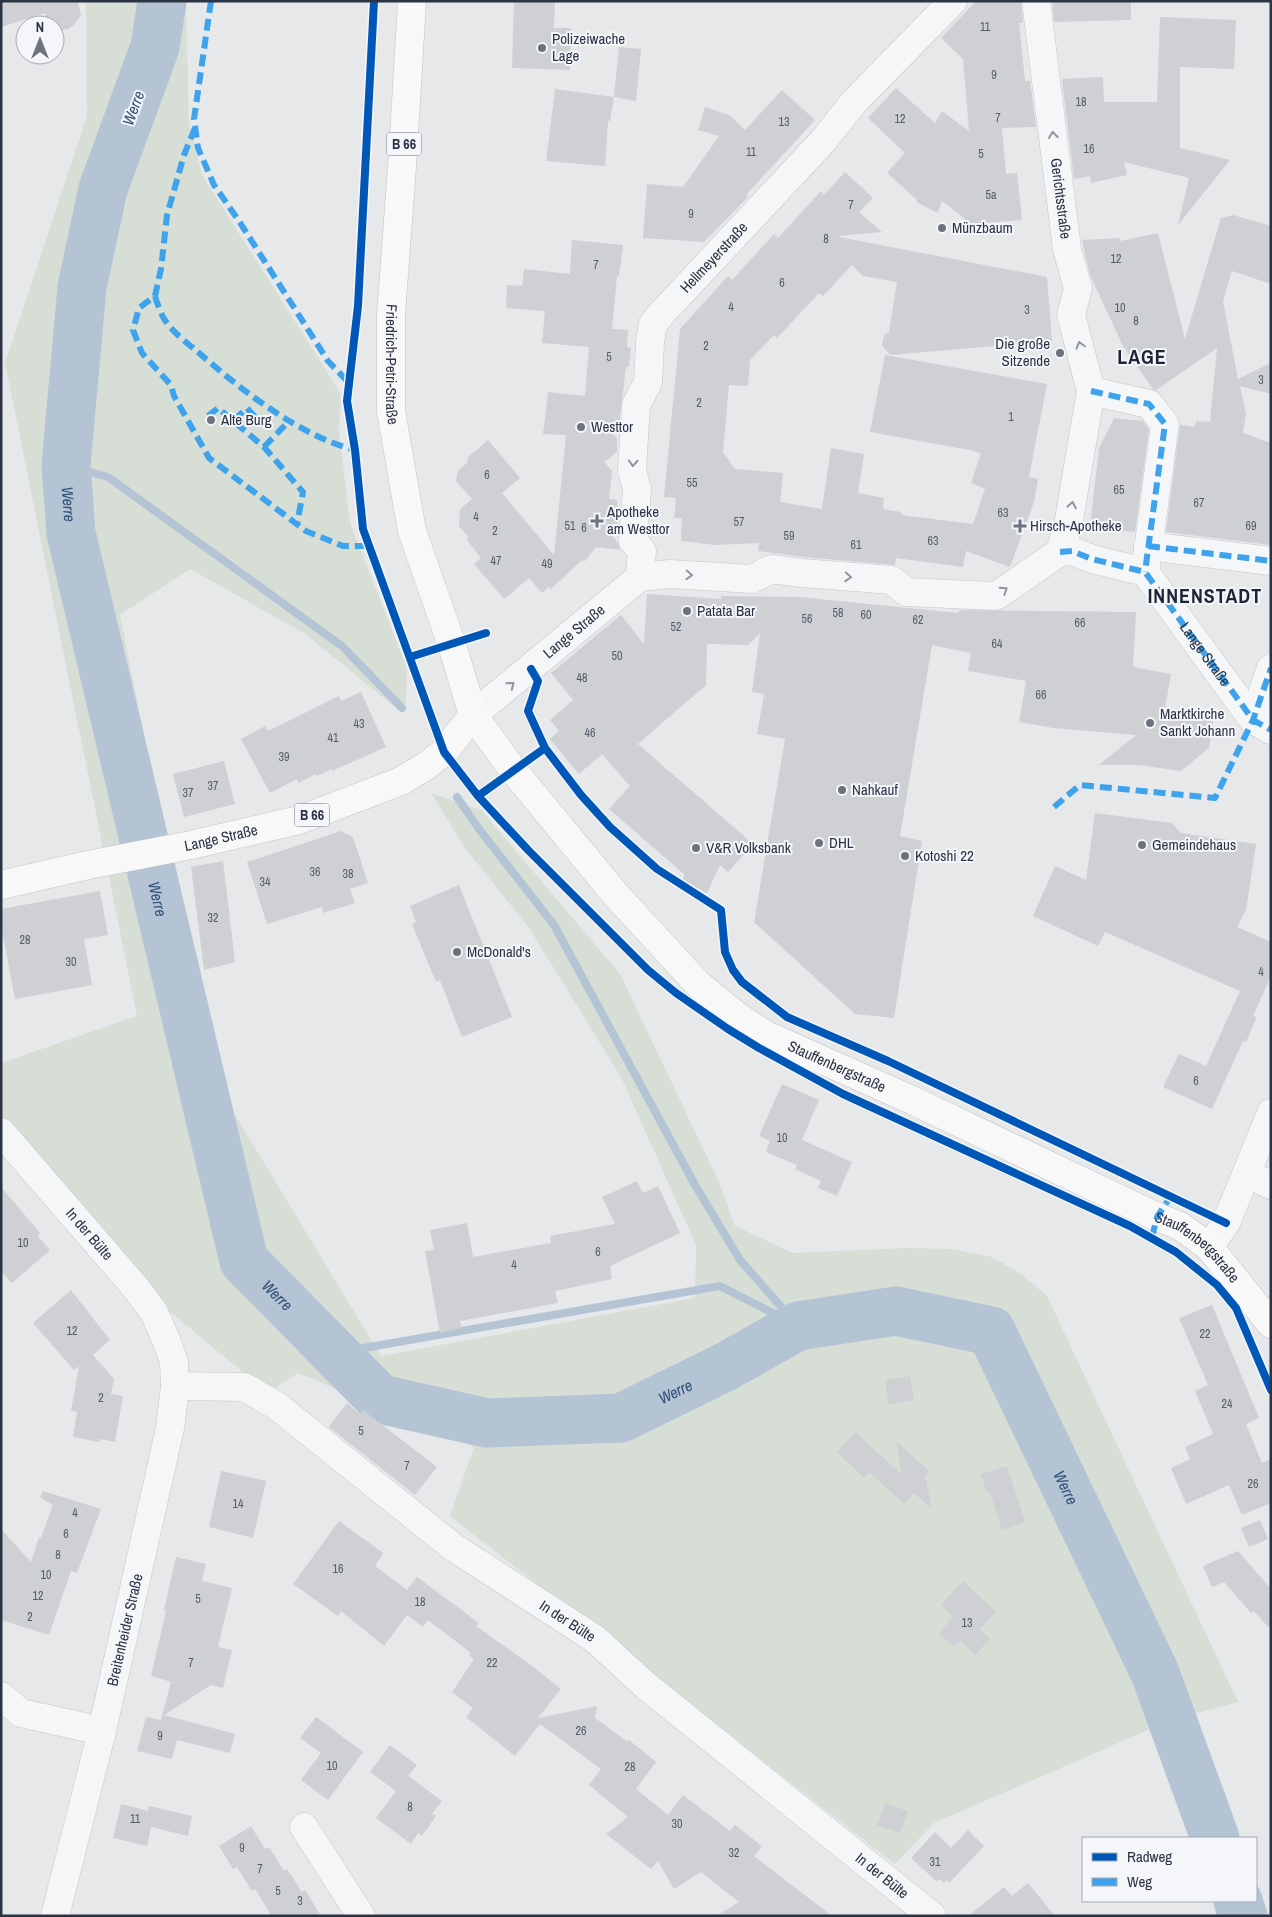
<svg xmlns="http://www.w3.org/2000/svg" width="1272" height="1917" font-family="'Archivo Narrow',sans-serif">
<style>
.green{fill:#d6ded6}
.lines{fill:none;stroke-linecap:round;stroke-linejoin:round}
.stream{stroke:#b4c4d5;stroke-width:8}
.river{stroke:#b4c4d5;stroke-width:49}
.building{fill:#ced0d3}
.minor-casing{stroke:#c4c6c8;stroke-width:29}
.major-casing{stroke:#c2c5c8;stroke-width:29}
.minor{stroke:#f5f6f7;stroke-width:28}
.major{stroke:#f8f8f8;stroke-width:28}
.quiet{stroke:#3ea3ec;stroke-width:6;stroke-dasharray:12 6;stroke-linecap:butt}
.cycleway-casing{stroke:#f4f6f9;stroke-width:11}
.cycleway{stroke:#0057b8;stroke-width:8}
.oneway{stroke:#90959e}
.poi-dot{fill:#6c737f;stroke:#f4f6f9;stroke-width:2}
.labels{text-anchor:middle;stroke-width:4;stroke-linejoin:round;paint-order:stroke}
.number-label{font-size:12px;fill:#545c69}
.shield{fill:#f4f6f9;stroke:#676e7b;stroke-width:1}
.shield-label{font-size:14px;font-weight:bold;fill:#2b3445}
.poi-label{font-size:15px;fill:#2b3445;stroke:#f4f6f9;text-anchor:start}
.street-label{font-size:15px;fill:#2b3445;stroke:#f4f6f9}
.water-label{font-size:16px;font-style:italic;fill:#34527a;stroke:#f4f6f9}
.district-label{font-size:20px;font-weight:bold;letter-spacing:1px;fill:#1d2536;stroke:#f4f6f9}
</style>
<rect width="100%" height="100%" fill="#e6e8ea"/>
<path class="green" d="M86,1H186L189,124L202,175L341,394L339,431L350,523L407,668L406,702L401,712L304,633L190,569L120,615L212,1077L381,1356L695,1298L696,1245L621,1077L529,928L465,848L431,793L481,810L620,974L719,1182L735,1226L793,1253L908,1248L951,1249L992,1257L1021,1274L1047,1296L1238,1702L1171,1720L934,1823L895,1864L450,1516L474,1447L298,1373L268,1393L157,1301L1,1123V1063L137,1016L5,363L87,116Z"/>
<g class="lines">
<path class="stream" d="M66,465L108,477L342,646L402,708
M457,797L479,829L554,925L695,1185L740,1260L798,1326
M335,1353L720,1286L794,1324"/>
<g class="river">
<path id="s1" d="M162,1L155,47L103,189L82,287L66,465L71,533L244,1261L380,1399L487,1423L621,1418L725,1367L798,1326L896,1311L991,1331L1155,1673L1215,1838"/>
<path d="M1238,1901L1243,1916"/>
</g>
</g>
<path class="building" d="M1,1H78L81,15L74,25L68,29L61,30L55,27V25L47,24L45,13L1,27Z
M514,1H555L554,28H571L570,70L512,68Z
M976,1H1021L1023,23H1019L1025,81H1030L1036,127L1002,128L1006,174L1017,173L1022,220L971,224L942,201L938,213L916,202L917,200L887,173L905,153L868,118L896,88L935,123L942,111L969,131L963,59L941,38Z
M1052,1H1131V20L1054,22Z
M1160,17L1236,20L1234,69L1180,67V148L1230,160L1178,225L1189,178L1124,162L1127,175L1091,183L1090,176L1074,179L1062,79L1103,77L1104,102H1157Z
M619,47L641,49L636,101L614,97Z
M555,89L614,97L610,121H608L605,166L546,161Z
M782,90L815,120L746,195L748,197L704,242L643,238L647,184L683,187L719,136L698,130L705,107L731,116L745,130Z
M845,172L873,198L859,212L882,232L839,236V237L1047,277L1052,341L890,355L882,345L884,335L889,332L897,282L863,276L852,265L823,296L819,293L777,338L774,335L750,360L748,386L729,385L723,452L735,469L783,473L780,502L822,509L831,448L864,454L858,493L884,498L883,509L901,512V515L973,524L985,489L971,483L981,453L975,452V451L870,432L885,355L1047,384L1029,477L1038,479L1034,502L1010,567L966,551L963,567L896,558L895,565L804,557L758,551L759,543L715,545L681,541L682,518H674L676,498L664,497L680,329L728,276L732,280L774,234L778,238L821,191L824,195Z
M1233,215L1271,226V284L1232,271L1223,301L1238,379L1271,363V394L1240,386L1246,414L1243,433L1271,443V545L1166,532L1180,425L1195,427L1196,421L1210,422L1217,348L1155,391L1153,389L1123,346L1090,275L1082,240L1120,238V241L1158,233L1185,339L1221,218Z
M572,240L623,245L619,276H617L612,329L628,330L627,347L631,348L629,367H626L619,425L612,433L617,438V452L604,462L612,471L609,499L617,500L618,524L611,535L618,543L620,550L596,547L585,561L582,560L550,590V586L542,593L529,578L504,599L474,564L481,558L466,539L469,537L459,526L460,509L472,499L456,481L458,471L467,463L468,457L488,440L520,478L502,493L554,555L566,435L543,434L548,392L585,396L589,347L542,343L545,311L506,308L507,285L522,286L524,269L570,274Z
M1114,418L1143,421L1149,429L1135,532L1090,527L1099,448Z
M647,594L721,599V596L799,597L958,613L960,610L1136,612L1133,667L1171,674L1165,709L1167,708L1214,715L1209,748L1181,771L1139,765H1099L1136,735L1053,728L1019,722L1026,681L968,671L971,653L932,645L900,836L922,841L894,1018L855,1014L754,922L785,739L757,734L764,694L752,692L760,633L748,645L707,644L706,685L638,744L753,844L728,872L720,865L707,893L682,880L685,875L609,809L630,786L602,754L579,774L550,739L559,731L550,720L573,700L551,673L621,615L644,644Z
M361,692L386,747L332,771V769L317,776L316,774L298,783L297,779L270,793L241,739L265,726L268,731L339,696L341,701Z
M224,761L235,804L184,817L173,774Z
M1095,813L1172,823L1181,833L1256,844L1246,910L1237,927L1271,942V976L1253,1016L1257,1017L1246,1042L1243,1041L1212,1109L1163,1087L1179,1054L1206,1066L1240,991L1105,932L1098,946L1033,916L1055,866L1086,880Z
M341,831L353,837L368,883L350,889L355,903L323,913L322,907L267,924L247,862Z
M223,861L235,962L204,970L191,867Z
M459,885L512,1017L462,1037L440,980L436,982L412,924L416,922L410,906Z
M100,891L108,935L84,939L92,985L15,999L1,925V909Z
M782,1084L819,1100L802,1140L852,1162L837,1196L818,1188L821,1181L795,1169L797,1165L766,1152L770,1141L759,1136Z
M637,1181L643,1193L658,1186L680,1233L610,1266L612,1279L555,1291L558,1303L460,1321L462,1328L440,1333L425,1251L434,1250L430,1230L467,1223L473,1257L551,1243L550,1236L615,1224L602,1197Z
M1,1187L40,1233L38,1236L50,1250L12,1283L1,1271Z
M71,1290L110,1340L93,1355L114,1379L111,1394L123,1396L115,1442L100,1439L99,1442L73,1437L77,1412L71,1411L79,1366L74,1370L33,1323Z
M1212,1305L1259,1418L1246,1424L1262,1463L1271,1459V1503L1242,1515L1229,1485L1186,1504L1171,1468L1190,1459L1185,1447L1213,1434L1195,1391L1208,1385L1179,1318Z
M910,1376L914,1400L889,1405L885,1380Z
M347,1403L360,1414L363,1410L437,1467L415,1495L329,1427Z
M855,1432L902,1475L896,1441L929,1471L925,1476L932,1509L914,1493L904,1504L869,1472L864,1478L837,1452Z
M1007,1466L1025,1522L1002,1530L990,1493H987L981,1474Z
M221,1471L266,1481L253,1538L209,1527Z
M43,1491L101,1509L77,1573L71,1571L49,1635L1,1620V1529L31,1562L39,1537L41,1538L53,1505L40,1497Z
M1260,1520L1268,1539L1249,1547L1241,1528Z
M339,1521L383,1553L375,1566L407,1590L417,1577L479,1623L476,1626L532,1666L561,1689L538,1718L597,1706L595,1718L628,1742L629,1740L656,1762L636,1789L668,1815L683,1795L730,1831L735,1825L762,1846L754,1856L832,1916H716L739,1902L701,1872L674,1889L658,1861L651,1869L606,1834L628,1817L589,1785L601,1769L540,1724L515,1756L466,1717L473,1708L452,1692L474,1659L469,1655L471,1653L428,1620L423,1627L407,1615L384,1646L341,1611L338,1616L293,1584Z
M1238,1551L1271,1589V1630L1254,1611L1251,1613L1224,1582L1212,1587L1203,1566Z
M176,1557L206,1564L202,1581L232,1588L218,1647L232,1650L223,1688L211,1685L164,1715L235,1734L230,1753L177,1740L172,1759L137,1751L146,1717L161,1720L171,1682L151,1676L166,1611L164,1610Z
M963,1581L996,1612L980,1629L990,1639L975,1655L961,1641L954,1647L939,1633L953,1617L941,1605Z
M316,1717L363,1752L328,1800L301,1780L321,1753L300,1738Z
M390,1745L417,1765L408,1776L442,1801L432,1814L436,1816L422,1836L418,1833L411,1844L376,1818L396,1791L370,1772Z
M885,1803L908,1811L900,1833L877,1825Z
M121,1804L148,1811L149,1806L192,1816L188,1836L151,1827L147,1846L113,1838Z
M251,1826L265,1849L269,1847L284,1871L287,1869L302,1892L305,1890L321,1916H267L270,1913L255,1889L252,1891L237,1867L233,1869L219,1846Z
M968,1830L984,1846L949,1883L947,1880L944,1883L939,1879L937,1882L911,1858L935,1832L951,1848Z
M1028,1883L1055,1916H968L1004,1887L1012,1896Z"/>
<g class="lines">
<g class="minor-casing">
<g id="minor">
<path id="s2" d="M1036,1L1067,249L1078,288L1071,315L1091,391L1068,525L1060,552"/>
<path d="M1091,391L1149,404L1165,424L1145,572"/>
<path d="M1148,546L1271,561"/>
<path id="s3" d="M640,577L642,551L633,541L637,489L632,471L636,405L648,382L650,342L653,324L663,312L823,141L854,102L953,1"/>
<path id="s4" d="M473,715L640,577L670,574L752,579L771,569L802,573L892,580L906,592L996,596L1060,552L1072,551L1092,559L1145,572L1253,720L1271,730"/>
<path d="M1253,720L1271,668"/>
<path id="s5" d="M1,1132L135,1287L154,1312L167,1342L174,1362L175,1386L170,1428L102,1731L55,1916"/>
<path d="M1247,1174L1271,1185"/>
<path d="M1209,1247L1226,1223L1271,1113"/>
<path id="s6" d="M175,1386L244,1387L277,1406L453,1547L595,1639L645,1685L932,1916"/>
<path d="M1,1696L21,1713L102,1731"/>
<path d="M304,1827L361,1916"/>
</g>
</g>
<g class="major-casing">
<g id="major">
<path id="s7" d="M412,1L403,153L391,315V411L412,531L452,645L473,715L513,770L616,895L698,984L737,1016L766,1035L914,1101L1157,1217L1180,1226L1209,1247L1271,1324"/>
<path id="s8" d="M1,885L88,865L191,845L299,820L401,781L426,766L444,752L473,715"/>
</g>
</g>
<use href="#minor" class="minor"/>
<use href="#major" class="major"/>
<path class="quiet" d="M211,1L194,119L198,148L214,185L239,221L328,361L349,383
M195,128L184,155L167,215L161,269L155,296L139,308L133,330L142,353L171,385L174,396L209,458L306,531L343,546H369
M155,296C157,303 160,311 163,317C171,331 186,342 198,352C241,390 300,436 355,450
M1091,391L1149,404L1165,424L1145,572
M208,416L218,408L264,447L303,492L297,524
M234,420L247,408L255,417L258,425
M264,447L289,421
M1148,546L1271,561
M1060,552L1072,551L1092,559L1145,572L1253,720L1271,730
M1054,807L1080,785L1215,798L1253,720L1271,668
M1152,1237L1157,1217L1171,1196"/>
<g class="cycleway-casing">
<path id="cycleway" d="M374,1L358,306L347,401L355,450L363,529L444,752L478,796L529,851L648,970L676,993L728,1029L759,1048L843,1094L1130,1226L1176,1252L1217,1285L1236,1308L1271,1390
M410,657L486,633
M531,669L538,681L528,711L545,748L581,795L610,827L657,869L721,910L725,952L733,970L742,982L787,1017L888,1061L1226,1223
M478,796L545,748"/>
</g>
<use href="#cycleway" class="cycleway"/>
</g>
<defs><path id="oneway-chevron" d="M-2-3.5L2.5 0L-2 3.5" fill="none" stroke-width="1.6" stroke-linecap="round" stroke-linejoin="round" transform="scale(1.25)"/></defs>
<g class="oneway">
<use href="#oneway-chevron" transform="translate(1053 135) rotate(-97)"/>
<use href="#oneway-chevron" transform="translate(1080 345) rotate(-106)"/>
<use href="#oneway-chevron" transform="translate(633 463) rotate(93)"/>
<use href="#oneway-chevron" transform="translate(1072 505) rotate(-80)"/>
<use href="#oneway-chevron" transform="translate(689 575) rotate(3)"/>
<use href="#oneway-chevron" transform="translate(848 577) rotate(4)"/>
<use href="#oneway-chevron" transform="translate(1004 590) rotate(-33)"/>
<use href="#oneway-chevron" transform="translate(511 685) rotate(-39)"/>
</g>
<g class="poi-dot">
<circle cx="542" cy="48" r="5"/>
<circle cx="942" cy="228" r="5"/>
<circle cx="1060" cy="353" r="5"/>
<circle cx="211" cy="420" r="5"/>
<circle cx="581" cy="427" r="5"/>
<path d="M594.5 513.5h5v5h5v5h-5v5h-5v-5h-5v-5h5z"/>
<path d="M1017.5 518.5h5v5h5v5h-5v5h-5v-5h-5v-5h5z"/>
<circle cx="687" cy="611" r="5"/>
<circle cx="1150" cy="723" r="5"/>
<circle cx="842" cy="790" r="5"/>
<circle cx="819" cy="843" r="5"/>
<circle cx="1142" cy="845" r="5"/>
<circle cx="696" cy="848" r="5"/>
<circle cx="905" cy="856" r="5"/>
<circle cx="457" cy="952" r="5"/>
</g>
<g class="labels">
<g class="number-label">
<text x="985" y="31">11</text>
<text x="994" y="79">9</text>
<text x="1081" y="106">18</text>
<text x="998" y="122">7</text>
<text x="900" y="123">12</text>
<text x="784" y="126">13</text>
<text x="1089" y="153">16</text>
<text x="751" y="156">11</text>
<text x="981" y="158">5</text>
<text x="991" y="199">5a</text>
<text x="851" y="209">7</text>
<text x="691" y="218">9</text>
<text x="826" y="243">8</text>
<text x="1116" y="263">12</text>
<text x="596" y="269">7</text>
<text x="782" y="287">6</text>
<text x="731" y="311">4</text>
<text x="1120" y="312">10</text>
<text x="1027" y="314">3</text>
<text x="1136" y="325">8</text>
<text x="706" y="350">2</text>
<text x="609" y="361">5</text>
<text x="1261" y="384">3</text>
<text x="699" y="407">2</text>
<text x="1011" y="421">1</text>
<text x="487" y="479">6</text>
<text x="692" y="487">55</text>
<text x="1119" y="494">65</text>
<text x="1199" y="507">67</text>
<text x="1003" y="517">63</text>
<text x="476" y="521">4</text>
<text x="739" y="526">57</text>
<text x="570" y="530">51</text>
<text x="1251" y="530">69</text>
<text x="584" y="532">6</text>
<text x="495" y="535">2</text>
<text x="789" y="540">59</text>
<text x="933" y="545">63</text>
<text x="856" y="549">61</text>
<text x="496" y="565">47</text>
<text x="547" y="568">49</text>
<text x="838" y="617">58</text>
<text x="866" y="619">60</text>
<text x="807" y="623">56</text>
<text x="918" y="624">62</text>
<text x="1080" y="627">66</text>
<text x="676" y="631">52</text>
<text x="997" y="648">64</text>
<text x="617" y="660">50</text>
<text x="582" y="682">48</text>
<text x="1041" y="699">66</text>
<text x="359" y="728">43</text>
<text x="590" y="737">46</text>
<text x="333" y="742">41</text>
<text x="284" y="761">39</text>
<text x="213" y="790">37</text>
<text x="188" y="797">37</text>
<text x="315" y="876">36</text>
<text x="348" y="878">38</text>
<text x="265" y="886">34</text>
<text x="213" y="922">32</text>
<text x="25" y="944">28</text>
<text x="71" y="966">30</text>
<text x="1261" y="976">4</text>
<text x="1196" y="1085">6</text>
<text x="782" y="1142">10</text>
<text x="23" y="1247">10</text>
<text x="598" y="1256">6</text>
<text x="514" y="1269">4</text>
<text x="72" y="1335">12</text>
<text x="1205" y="1338">22</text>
<text x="101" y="1402">2</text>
<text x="1227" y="1408">24</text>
<text x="361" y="1435">5</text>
<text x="407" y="1470">7</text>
<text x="1253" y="1488">26</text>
<text x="238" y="1508">14</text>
<text x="75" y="1517">4</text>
<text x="66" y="1538">6</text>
<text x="58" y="1559">8</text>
<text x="338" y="1573">16</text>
<text x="46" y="1579">10</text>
<text x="38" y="1600">12</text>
<text x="198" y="1603">5</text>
<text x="420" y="1606">18</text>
<text x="30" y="1621">2</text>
<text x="967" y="1627">13</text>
<text x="191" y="1667">7</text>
<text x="492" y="1667">22</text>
<text x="581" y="1735">26</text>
<text x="160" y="1740">9</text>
<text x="332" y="1770">10</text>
<text x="630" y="1771">28</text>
<text x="410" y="1811">8</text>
<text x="135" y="1823">11</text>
<text x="677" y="1828">30</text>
<text x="242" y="1852">9</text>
<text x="734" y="1857">32</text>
<text x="935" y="1866">31</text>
<text x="260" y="1873">7</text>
<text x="278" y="1895">5</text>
<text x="300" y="1905">3</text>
</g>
<g class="shield">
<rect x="386.5" y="132.5" width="35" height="23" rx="4"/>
<rect x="294.5" y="803.5" width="35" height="23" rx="4"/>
</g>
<g class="shield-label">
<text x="404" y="149">B 66</text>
<text x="312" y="820">B 66</text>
</g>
<g class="poi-label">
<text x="552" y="44">Polizeiwache<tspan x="552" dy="17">Lage</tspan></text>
<text x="952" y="233">Münzbaum</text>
<text x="1050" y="349" text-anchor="end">Die große<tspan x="1050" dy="17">Sitzende</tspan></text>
<text x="221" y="425">Alte Burg</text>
<text x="591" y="432">Westtor</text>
<text x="607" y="517">Apotheke<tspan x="607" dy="17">am Westtor</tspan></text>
<text x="1030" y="531">Hirsch-Apotheke</text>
<text x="697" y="616">Patata Bar</text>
<text x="1160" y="719">Marktkirche<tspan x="1160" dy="17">Sankt Johann</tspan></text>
<text x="852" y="795">Nahkauf</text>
<text x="829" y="848">DHL</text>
<text x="1152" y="850">Gemeindehaus</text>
<text x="706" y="853">V&amp;R Volksbank</text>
<text x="915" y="861">Kotoshi 22</text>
<text x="467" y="957">McDonald's</text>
</g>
<g class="street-label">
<text dy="5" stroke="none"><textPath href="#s2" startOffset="199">Gerichtsstraße</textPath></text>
<text dy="5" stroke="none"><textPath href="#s3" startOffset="351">Hellmeyerstraße</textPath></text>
<text dy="5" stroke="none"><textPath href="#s7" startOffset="364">Friedrich-Petri-Straße</textPath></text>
<text dy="5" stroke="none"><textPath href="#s4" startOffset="131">Lange Straße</textPath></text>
<text dy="5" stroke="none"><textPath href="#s4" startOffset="848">Lange Straße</textPath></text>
<text dy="5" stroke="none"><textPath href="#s8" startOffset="225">Lange Straße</textPath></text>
<text dy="5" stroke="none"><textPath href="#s7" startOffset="1240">Stauffenbergstraße</textPath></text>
<text dy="5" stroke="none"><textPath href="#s5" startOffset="135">In der Bülte</textPath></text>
<text dy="5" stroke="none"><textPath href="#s7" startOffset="1645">Stauffenbergstraße</textPath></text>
<text dy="5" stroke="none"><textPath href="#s6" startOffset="469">In der Bülte</textPath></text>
<text transform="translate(125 1630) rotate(-77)" y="5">Breitenheider Straße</text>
<text dy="5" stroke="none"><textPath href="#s6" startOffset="874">In der Bülte</textPath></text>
</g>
<g class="water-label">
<text transform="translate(133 108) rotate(-70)" y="6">Werre</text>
<text dy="6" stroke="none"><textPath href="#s1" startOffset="516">Werre</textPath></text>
<text dy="6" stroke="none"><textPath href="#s1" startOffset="921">Werre</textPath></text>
<text dy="6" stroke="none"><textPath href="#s1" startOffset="1341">Werre</textPath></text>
<text dy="6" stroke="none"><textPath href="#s1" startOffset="1791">Werre</textPath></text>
<text dy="6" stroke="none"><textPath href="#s1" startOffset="2300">Werre</textPath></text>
</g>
<g class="district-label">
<text x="1142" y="364">LAGE</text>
<text x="1205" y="603">INNENSTADT</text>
</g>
</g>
<rect width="1272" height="1917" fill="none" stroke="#2b3445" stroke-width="5"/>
<rect x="1082" y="1837" width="175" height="65" fill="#f4f6f9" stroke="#a4a8b1"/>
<rect x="1092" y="1853" width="25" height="8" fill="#0057b8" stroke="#a4a8b1"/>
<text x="1127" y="1862" font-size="15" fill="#2b3445">Radweg</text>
<rect x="1092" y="1878" width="25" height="8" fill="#3ea3ec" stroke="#a4a8b1"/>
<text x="1127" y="1887" font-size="15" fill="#2b3445">Weg</text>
<g transform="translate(40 40)"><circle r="24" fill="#f4f6f9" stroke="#a4a8b1"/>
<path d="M0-4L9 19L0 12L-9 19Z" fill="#6c737f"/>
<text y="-8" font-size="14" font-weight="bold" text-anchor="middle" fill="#2b3445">N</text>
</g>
</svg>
